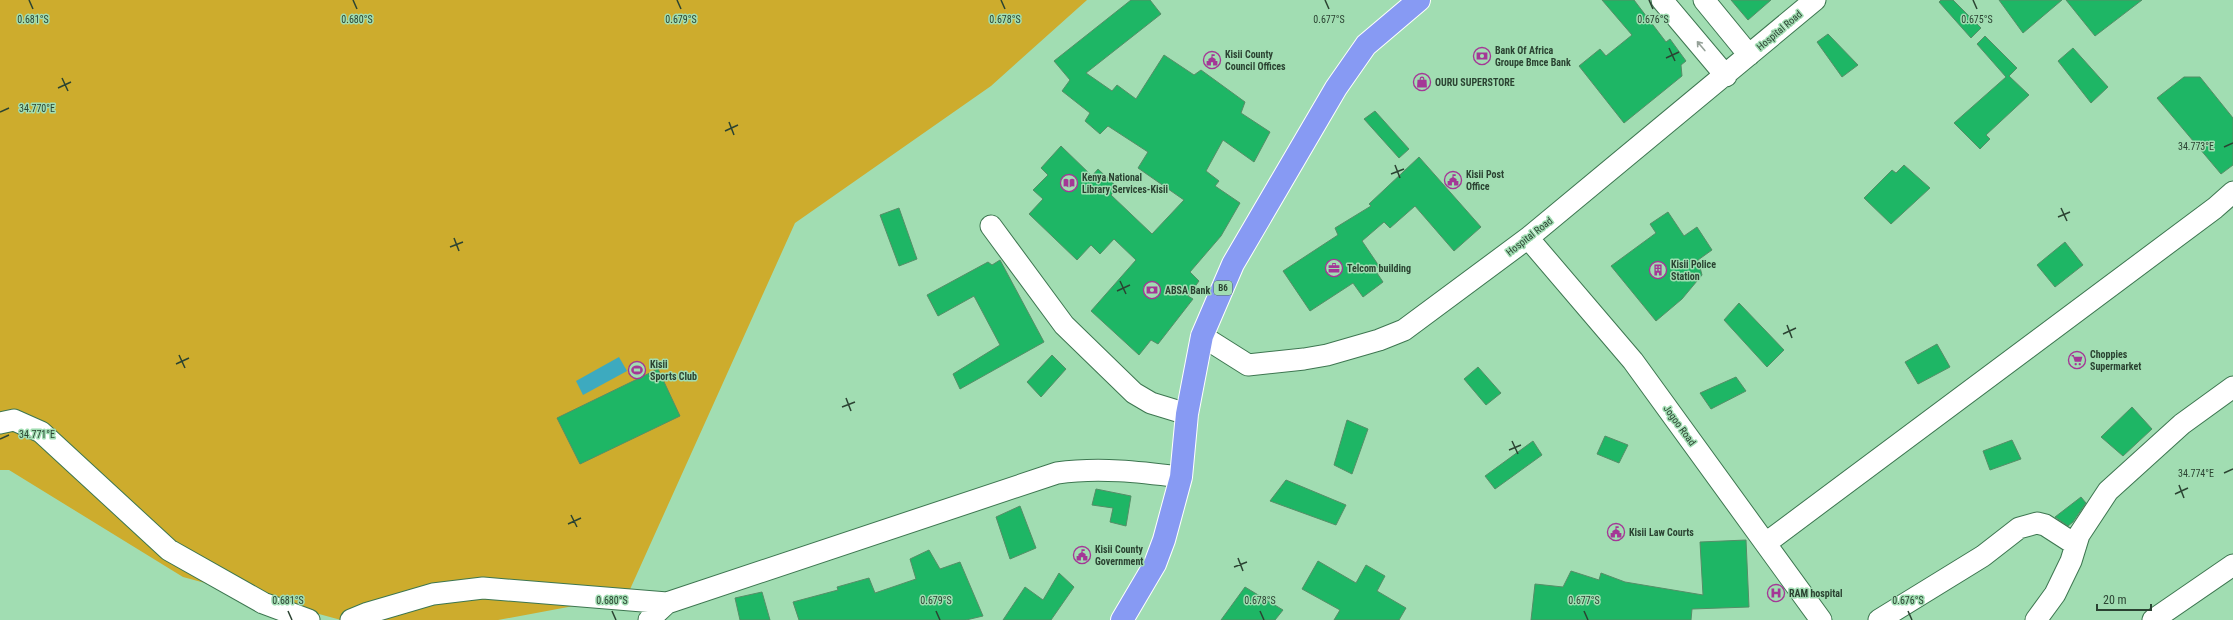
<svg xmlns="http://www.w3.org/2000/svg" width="2233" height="620" font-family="'Roboto Condensed',sans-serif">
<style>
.green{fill:#cdac2d}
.water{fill:#3daabf}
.building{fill:#1eb665;stroke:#558e67}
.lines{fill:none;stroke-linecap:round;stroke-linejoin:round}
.minor-casing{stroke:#3d7650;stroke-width:23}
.highway-casing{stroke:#fff;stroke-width:24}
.minor{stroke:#fff;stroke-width:21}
.highway{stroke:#879af3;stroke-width:22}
.oneway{stroke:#95a198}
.ticks{fill:none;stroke:#2b4332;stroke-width:1.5}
.labels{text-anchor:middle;stroke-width:3;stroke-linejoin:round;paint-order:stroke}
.shield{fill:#a1ddb2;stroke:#4e7158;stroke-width:1}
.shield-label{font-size:9px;font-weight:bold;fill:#2b4332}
.street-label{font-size:10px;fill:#2b4332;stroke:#a1ddb2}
.poi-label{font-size:10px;font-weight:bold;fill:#2b4332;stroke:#a1ddb2;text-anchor:start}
.ticks-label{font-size:10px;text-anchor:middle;fill:#2b4332;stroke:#a1ddb2;stroke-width:3;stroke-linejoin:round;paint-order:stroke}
</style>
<rect width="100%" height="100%" fill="#a1ddb2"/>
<path class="green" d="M0,0H1087L991,86L795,223L627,596L498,620H341L183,577L9,470H0Z"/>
<path class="water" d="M619,357L627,371L583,395L576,381Z"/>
<path class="building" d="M1131,0H1150L1161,14L1086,73L1112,91L1117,85L1136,99L1164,55L1194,75L1201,70L1245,102L1241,113L1270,132L1254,162L1223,140L1206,171L1219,181L1215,186L1240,203L1221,236L1190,272L1199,281L1188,296L1193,299L1158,344L1151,340L1139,355L1091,311L1136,260L1114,239L1100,254L1091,245L1077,260L1029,214L1043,199L1033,190L1048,175L1041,168L1061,146L1092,176L1098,169L1118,188L1111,195L1152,234L1184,200L1138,168L1148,152L1108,126L1100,134L1085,121L1090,113L1062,91L1070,80L1054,61Z
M1602,0H1634L1666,42L1670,39L1686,61L1681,65L1682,76L1624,123L1579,66L1600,49L1606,56L1632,35Z
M1731,0H1771L1748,20Z
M1941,0H1953L1981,28L1971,38L1939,2Z
M1999,0H2062L2023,33Z
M2066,0H2142L2095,36Z
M1828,34L1858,65L1842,77L1817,42Z
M1985,36L2017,68L2009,76L2029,95L1986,135L1990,139L1980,149L1954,123L2006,77L1977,44Z
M2073,48L2108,87L2091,103L2058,61Z
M2184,77H2200L2233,118V165L2221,174L2157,98Z
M1375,111L1409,149L1399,158L1364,119Z
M1419,157L1481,227L1454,251L1415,206L1390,228L1384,222L1362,241L1379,266L1375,270L1383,282L1363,297L1353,283L1310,311L1283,271L1338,235L1335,228L1371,206L1369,204Z
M1904,165L1930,188L1891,224L1864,198L1892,170L1896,173Z
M899,208L917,259L899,266L880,215Z
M1668,212L1684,236L1697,227L1712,250L1698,260L1702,275L1682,299L1656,321L1611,266L1656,233L1650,224Z
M2065,242L2083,265L2055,287L2037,265Z
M1000,260L1044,342L960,389L953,374L1000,345L974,296L938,316L927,295L988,262L992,265Z
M1739,303L1784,350L1767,367L1724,320Z
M1937,344L1950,367L1918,384L1905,362Z
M1052,355L1066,369L1041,397L1027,382Z
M1478,367L1501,393L1486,405L1464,379Z
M658,369L680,416L580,464L557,418Z
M1736,377L1746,391L1711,409L1700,393Z
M2132,407L2152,429L2123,456L2101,437Z
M1347,420L1368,429L1352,474L1334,465Z
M1605,436L1628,445L1619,463L1597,454Z
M2012,440L2021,459L1990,470L1983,451Z
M1533,441L1542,455L1495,489L1485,476Z
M1286,480L1346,505L1336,525L1270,501Z
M1096,489L1131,496L1126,526L1110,522L1113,508L1092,505Z
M2081,497L2086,503L2073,522L2068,526L2055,517Z
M1020,506L1036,548L1010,559L996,517Z
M1746,540L1749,607L1692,609L1691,620H1531L1535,584L1563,587L1571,571L1599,580L1601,573L1625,582L1703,595L1700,542Z
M929,550L940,569L960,562L983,616L966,620H799L793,602L838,590L837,587L869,578L875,593L916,579L910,559Z
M1318,561L1356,583L1366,565L1385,576L1377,591L1406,608L1399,620H1334L1340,610L1302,589Z
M1059,573L1074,587L1051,620H1003L1025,587L1043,600Z
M1245,587L1283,610L1275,620H1221Z
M762,592L770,620H740L735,598Z"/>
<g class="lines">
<g class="minor-casing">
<path id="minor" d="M1662,0L1726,76
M1704,0L1749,55
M991,226L1064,325L1134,393L1151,403L1187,414
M1528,238L1633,361L1821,620
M1202,336L1248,365L1304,359L1327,355L1379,340L1404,330L1528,238L1815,0
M0,423L14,420L41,432L169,550L263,603L309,620
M1766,543L2215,208L2233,192
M351,620L368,613L433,594L483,588L667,603
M649,620L667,603L1057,473C1099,467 1140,472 1181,477
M1879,620L1983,556L2019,528L2037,523L2045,525L2076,545
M2036,620L2055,594L2071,561L2079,535L2108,491L2182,424L2233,387
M2153,620L2233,565"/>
</g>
<g class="highway-casing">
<path id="highway" d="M1122,620L1155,564L1164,540L1181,477L1187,414L1202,336L1233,264L1336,88L1366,45L1419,0"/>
</g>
<use href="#minor" class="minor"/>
<use href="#highway" class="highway"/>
</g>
<defs><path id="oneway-shaft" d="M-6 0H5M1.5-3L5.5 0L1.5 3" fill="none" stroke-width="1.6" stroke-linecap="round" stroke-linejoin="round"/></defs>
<use class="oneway" href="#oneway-shaft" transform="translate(1701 46) rotate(-130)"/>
<path class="ticks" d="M29,0L33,9M353,0L357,9M677,0L681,9M1001,0L1005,9M1325,0L1329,9M1649,0L1653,9M1973,0L1977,9M1669,48L1675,61M1666,58L1679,52M62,78L68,91M58,88L71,82M0,112L9,108M729,122L734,135M725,131L738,125M2224,147L2233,143M1395,165L1400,178M1391,174L1404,169M2061,208L2067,221M2058,217L2070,212M454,238L459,251M450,247L463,242M1120,281L1126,294M1117,291L1130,285M1787,325L1792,338M1783,334L1796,328M179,355L185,368M176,364L189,358M846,398L851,411M842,407L855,402M0,439L9,435M1512,441L1518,454M1509,450L1521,445M2224,473L2233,469M2179,485L2184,498M2175,494L2188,488M571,515L577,527M568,524L581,518M1238,558L1243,571M1234,567L1247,562M288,611L292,620M612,611L616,620M936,611L940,620M1260,611L1264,620M1584,611L1588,620M1908,611L1912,620"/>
<defs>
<g id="bank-ring" transform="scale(0.9)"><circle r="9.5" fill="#a1ddb2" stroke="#a43796" stroke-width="1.5"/><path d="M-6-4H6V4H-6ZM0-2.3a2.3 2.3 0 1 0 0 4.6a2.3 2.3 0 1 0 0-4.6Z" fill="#a43796"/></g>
<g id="civic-ring" transform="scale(0.9)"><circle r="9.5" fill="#a1ddb2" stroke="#a43796" stroke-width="1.5"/><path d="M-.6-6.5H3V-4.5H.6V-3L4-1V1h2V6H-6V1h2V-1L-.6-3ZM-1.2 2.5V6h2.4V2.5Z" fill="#a43796"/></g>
<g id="shop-ring" transform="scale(0.9)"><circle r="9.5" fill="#a1ddb2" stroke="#a43796" stroke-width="1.5"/><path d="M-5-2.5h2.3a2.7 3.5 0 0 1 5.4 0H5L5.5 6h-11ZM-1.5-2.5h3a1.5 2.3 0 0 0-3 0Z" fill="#a43796"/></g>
<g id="library-ring" transform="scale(0.9)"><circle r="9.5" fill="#a1ddb2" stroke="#a43796" stroke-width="1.5"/><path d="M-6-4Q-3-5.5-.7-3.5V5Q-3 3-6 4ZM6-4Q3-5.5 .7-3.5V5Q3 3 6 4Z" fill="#a43796"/></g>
<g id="office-ring" transform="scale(0.9)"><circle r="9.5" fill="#a1ddb2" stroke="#a43796" stroke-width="1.5"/><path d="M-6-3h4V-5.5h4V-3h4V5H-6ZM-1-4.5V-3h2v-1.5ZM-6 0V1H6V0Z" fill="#a43796"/></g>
<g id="building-ring" transform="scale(0.9)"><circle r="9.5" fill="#a1ddb2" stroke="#a43796" stroke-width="1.5"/><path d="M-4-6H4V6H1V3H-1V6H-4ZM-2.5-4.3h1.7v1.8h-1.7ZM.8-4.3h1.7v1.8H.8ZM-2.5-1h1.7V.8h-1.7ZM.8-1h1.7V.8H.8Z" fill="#a43796"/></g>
<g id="supermarket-ring" transform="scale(0.9)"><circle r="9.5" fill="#a1ddb2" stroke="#a43796" stroke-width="1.5"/><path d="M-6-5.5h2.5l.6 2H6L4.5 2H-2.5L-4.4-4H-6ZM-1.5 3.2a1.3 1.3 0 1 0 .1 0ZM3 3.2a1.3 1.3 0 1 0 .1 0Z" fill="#a43796"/></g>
<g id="stadium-ring" transform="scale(0.9)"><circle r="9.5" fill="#a1ddb2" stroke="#a43796" stroke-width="1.5"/><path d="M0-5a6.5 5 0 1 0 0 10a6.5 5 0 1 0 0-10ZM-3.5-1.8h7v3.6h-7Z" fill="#a43796"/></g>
<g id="hospital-ring" transform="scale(0.9)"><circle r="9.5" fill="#a1ddb2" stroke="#a43796" stroke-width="1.5"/><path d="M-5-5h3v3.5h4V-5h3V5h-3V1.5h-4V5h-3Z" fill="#a43796"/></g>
</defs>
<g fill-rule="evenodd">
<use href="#bank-ring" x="1482" y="56"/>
<use href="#civic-ring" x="1212" y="60"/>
<use href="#shop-ring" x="1422" y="82"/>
<use href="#civic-ring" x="1453" y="180"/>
<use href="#library-ring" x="1069" y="183"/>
<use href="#office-ring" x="1334" y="268"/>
<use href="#building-ring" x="1658" y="270"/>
<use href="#bank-ring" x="1152" y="290"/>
<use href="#supermarket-ring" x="2077" y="360"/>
<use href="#stadium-ring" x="637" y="370"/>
<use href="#civic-ring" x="1616" y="532"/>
<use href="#civic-ring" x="1082" y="555"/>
<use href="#hospital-ring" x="1776" y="593"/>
</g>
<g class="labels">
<rect class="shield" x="1214" y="281" width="18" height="14" rx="3"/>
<g class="shield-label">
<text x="1223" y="291">B6</text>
</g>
<g class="street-label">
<text transform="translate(1779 30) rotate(-40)" y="4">Hospital Road</text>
<text transform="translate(1529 236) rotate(-38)" y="4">Hospital Road</text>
<text transform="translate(1680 425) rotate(54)" y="4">Jogoo Road</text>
</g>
<g class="poi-label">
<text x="1495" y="54">Bank Of Africa<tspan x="1495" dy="12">Groupe Bmce Bank</tspan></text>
<text x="1225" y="58">Kisii County<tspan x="1225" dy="12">Council Offices</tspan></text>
<text x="1435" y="86">OURU SUPERSTORE</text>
<text x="1466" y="178">Kisii Post<tspan x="1466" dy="12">Office</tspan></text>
<text x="1082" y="181">Kenya National<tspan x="1082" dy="12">Library Services-Kisii</tspan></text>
<text x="1671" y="268">Kisii Police<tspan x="1671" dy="12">Station</tspan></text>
<text x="1347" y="272">Telcom building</text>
<text x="1165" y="294">ABSA Bank</text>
<text x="2090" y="358">Choppies<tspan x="2090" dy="12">Supermarket</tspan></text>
<text x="650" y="368">Kisii<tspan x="650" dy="12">Sports Club</tspan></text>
<text x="1629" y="536">Kisii Law Courts</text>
<text x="1095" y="553">Kisii County<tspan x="1095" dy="12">Government</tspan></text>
<text x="1789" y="597">RAM hospital</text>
</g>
</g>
<g class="ticks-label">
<text x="33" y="23">0.681°S</text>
<text x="357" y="23">0.680°S</text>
<text x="681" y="23">0.679°S</text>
<text x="1005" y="23">0.678°S</text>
<text x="1329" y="23">0.677°S</text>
<text x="1653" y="23">0.676°S</text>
<text x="1977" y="23">0.675°S</text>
<text x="37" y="112">34.770°E</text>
<text x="2196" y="150">34.773°E</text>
<text x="37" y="438">34.771°E</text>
<text x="2196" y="477">34.774°E</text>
<text x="288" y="604">0.681°S</text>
<text x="612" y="604">0.680°S</text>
<text x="936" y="604">0.679°S</text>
<text x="1260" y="604">0.678°S</text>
<text x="1584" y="604">0.677°S</text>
<text x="1908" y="604">0.676°S</text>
</g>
<path d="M2097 604v6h54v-6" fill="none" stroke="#2b4332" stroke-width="2"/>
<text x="2103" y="604" font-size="12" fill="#2b4332" stroke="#a1ddb2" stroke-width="3" paint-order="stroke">20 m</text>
</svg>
